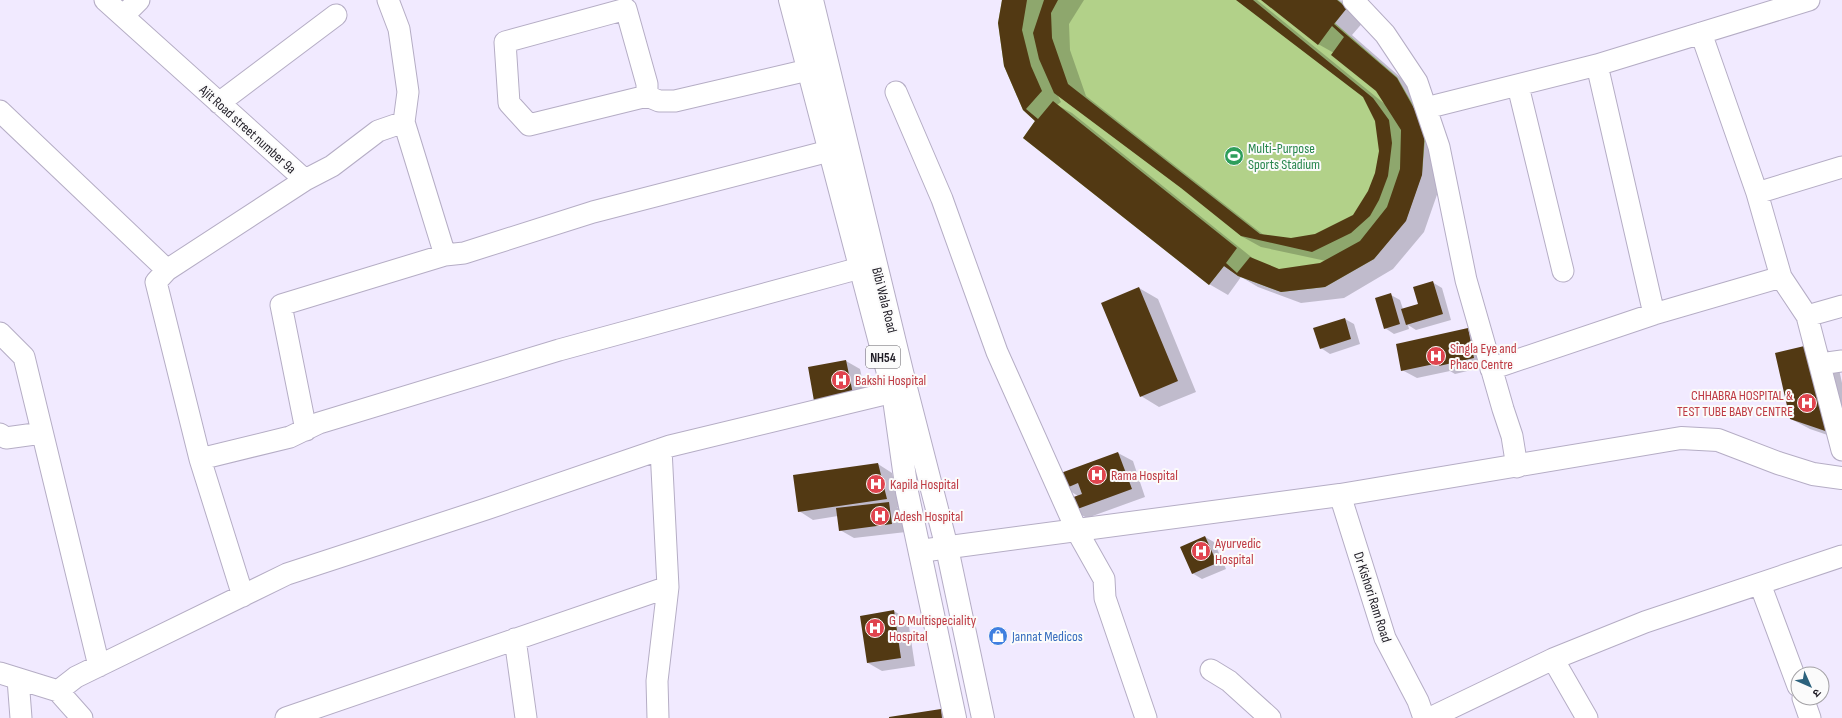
<svg xmlns="http://www.w3.org/2000/svg" width="1842" height="718" font-family="'Sofia Sans Condensed','Noto Sans Devanagari',sans-serif">
<style>
.green{fill:#b2d189}
.shadow{fill:#0003;fill-rule:evenodd}
.building{fill:#523913}
.lines{fill:none;stroke-linecap:round;stroke-linejoin:round}
.minor-casing{stroke:#b5adc5;stroke-width:23}
.major-casing{stroke:#b5adc5;stroke-width:24}
.highway-casing{stroke:#b5adc5;stroke-width:24}
.minor{stroke:#fff;stroke-width:21}
.major{stroke:#fff;stroke-width:22}
.highway{stroke:#fff;stroke-width:22}
.labels{text-anchor:middle;stroke-width:4;stroke-linejoin:round;paint-order:stroke}
.shield{fill:#fbfbfb;stroke:#605e64;stroke-width:1}
.shield-label{font-size:13px;font-weight:bold;fill:#1e1b24}
.street-label{font-size:14px;fill:#1e1b24;stroke:#fbfbfb}
.leisure-label{font-size:14px;fill:#27864d;stroke:#fbfbfb;text-anchor:start}
.health-label{font-size:14px;fill:#be3a42;stroke:#fbfbfb;text-anchor:start}
.shop-label{font-size:14px;fill:#366cbe;stroke:#fbfbfb;text-anchor:start}
</style>
<rect width="100%" height="100%" fill="#f1eaff"/>
<path class="green" d="M1002,0H1338L1347,7L1335,23L1397,77L1426,127L1422,174L1406,220L1374,259L1325,287L1281,292L1238,276L1224,266L1209,285L1023,138L1035,121L1023,110L1004,66L998,23Z"/>
<path class="shadow" d="M1003,0H1084L1069,24L1070,50L1086,96L1265,236L1291,239L1316,235L1354,215L1369,192L1376,173L1380,152L1376,121L1364,97L1237,0H1257L1386,105L1376,90L1334,53L1318,44L1263,0H1340L1365,20L1352,35L1415,90L1440,186L1424,232L1393,269L1344,298L1301,303L1258,287L1241,277L1228,295L1209,284L1024,110ZM1057,94L1181,187L1241,236L1261,247L1326,261L1320,264L1279,270L1255,260L1072,113L1057,105L1061,102Z
M1432,282L1442,288L1451,320L1416,330L1408,325L1409,329L1394,334L1385,328L1391,295L1400,300L1403,309L1420,304Z
M1139,288L1158,299L1196,392L1159,407L1141,396Z
M1345,319L1354,324L1360,344L1330,354L1321,348Z
M1468,329L1482,338L1488,366L1455,374L1450,371L1417,378L1402,370Z
M1817,344L1836,355L1842,383V440L1810,429L1791,419Z
M846,361L860,369L867,401L809,368Z
M1118,453L1133,461L1145,497L1087,518L1072,510L1078,496L1065,488Z
M878,464L892,473L900,507H897L903,511L906,532L854,538L840,530L838,516L813,520L799,511Z
M1205,537L1214,542L1226,569L1202,579L1192,573Z
M894,611L908,620L915,666L882,671L868,663Z
M941,710L955,718H891Z"/>
<path class="building" d="M1002,0H1027L1022,30L1031,66L1042,91L1026,109L1038,119L1053,101L1237,248L1226,263L1237,273L1250,257L1279,269L1320,263L1360,241L1387,207L1400,169L1401,130L1376,91L1331,55L1344,37L1332,26L1318,45L1261,0H1337L1347,8L1334,24L1397,78L1425,128L1422,175L1406,221L1374,259L1325,287L1281,292L1238,276L1224,266L1209,285L1023,138L1035,121L1023,110L1004,66L998,23Z
M1044,0H1058L1051,13L1052,38L1068,84L1260,234L1291,238L1315,234L1353,215L1368,191L1375,173L1379,151L1375,121L1363,97L1236,0H1253L1373,98L1389,120L1392,143L1388,176L1379,200L1370,216L1351,233L1312,252L1241,236L1181,188L1054,93L1039,59L1033,33Z
M1433,281L1443,314L1406,325L1401,309L1418,304L1413,287Z
M1139,287L1178,381L1140,397L1101,303Z
M1391,293L1400,324L1384,329L1375,298Z
M1345,318L1351,339L1320,349L1313,328Z
M1468,328L1474,358L1439,366V363L1401,371L1396,344Z
M1817,343L1837,435L1790,419L1775,353Z
M846,360L853,394L814,401L808,367Z
M1118,452L1132,489L1072,511L1068,499L1082,494L1078,483L1064,489L1058,474Z
M878,463L887,499L798,512L793,475Z
M889,502L892,524L839,531L836,508Z
M1205,536L1217,563L1192,574L1180,547Z
M894,610L901,658L867,663L860,616Z
M941,709L942,718H889V717Z"/>
<g class="lines">
<g class="minor-casing">
<path id="minor" d="M105,0L305,180L167,270
M388,0L399,29L408,92L404,122
M1353,0L1385,34L1417,82L1439,147L1466,280L1503,409L1512,436L1517,467
M123,16L139,0
M1701,33L1757,193L1781,277
M1597,65L1654,314
M1518,86L1563,271
M896,92L942,199L997,352L1077,531L1104,579L1105,598L1146,718
M647,96L529,125L509,103L505,42L626,9L647,84V96L659,101H675L808,70
M219,103L336,15
M1426,108L1597,65L1809,0
M0,111L167,270L156,282L200,459L243,596
M305,180L332,166L378,131L404,122L445,255
M1757,193L1842,167
M1807,316L1842,306
M0,333L24,357L99,666
M1820,364L1842,361
M1491,369L1654,314L1781,277L1807,316L1842,450
M306,430L281,305L445,255L464,253L593,212L829,151
M0,434L6,438L42,433
M661,449L668,587
M200,459L290,437L319,423L559,350L860,268
M1340,495L1385,638L1418,701L1424,718
M1760,584L1798,686
M515,639L526,718
M1553,659L1587,718
M1211,670L1229,681L1270,718
M0,673L58,691L82,718
M18,679L21,718
M58,691L76,677L287,574L486,509L670,446L893,392L906,388
M1803,698L1810,718
M286,718L668,587L657,681L658,718
M1430,718L1553,659L1645,622L1842,556"/>
</g>
<g class="major-casing">
<path id="major" d="M920,551L1340,495L1681,438L1718,440L1778,463L1813,474L1842,478"/>
</g>
<g class="highway-casing">
<path id="highway" d="M790,0L893,392L907,492L955,718
M812,0L906,388L947,548L983,718"/>
</g>
<use href="#minor" class="minor"/>
<use href="#major" class="major"/>
<use href="#highway" class="highway"/>
</g>
<defs>
<g id="stadium-disc" transform="scale(1)"><circle r="9.5" fill="#2e9e5b" stroke="#fbfbfb"/><path d="M0-5a6.5 5 0 1 0 0 10a6.5 5 0 1 0 0-10ZM-3.5-1.8h7v3.6h-7Z" fill="#fff"/></g>
<g id="hospital-disc" transform="scale(1)"><circle r="9.5" fill="#e0444e" stroke="#fbfbfb"/><path d="M-5-5h3v3.5h4V-5h3V5h-3V1.5h-4V5h-3Z" fill="#fff"/></g>
<g id="shop-disc" transform="scale(1)"><circle r="9.5" fill="#3f7fe0" stroke="#fbfbfb"/><path d="M-5-2.5h2.3a2.7 3.5 0 0 1 5.4 0H5L5.5 6h-11ZM-1.5-2.5h3a1.5 2.3 0 0 0-3 0Z" fill="#fff"/></g>
</defs>
<g fill-rule="evenodd">
<use href="#stadium-disc" x="1234" y="156"/>
<use href="#hospital-disc" x="1436" y="356"/>
<use href="#hospital-disc" x="841" y="380"/>
<use href="#hospital-disc" x="1807" y="403"/>
<use href="#hospital-disc" x="1097" y="475"/>
<use href="#hospital-disc" x="876" y="484"/>
<use href="#hospital-disc" x="880" y="516"/>
<use href="#hospital-disc" x="1201" y="551"/>
<use href="#hospital-disc" x="875" y="628"/>
<use href="#shop-disc" x="998" y="636"/>
</g>
<g class="labels">
<rect class="shield" x="866" y="346" width="34" height="22" rx="3"/>
<g class="shield-label">
<text x="883" y="362">NH54</text>
</g>
<g class="street-label">
<text transform="translate(248 129) rotate(42)" y="5">Ajit Road street number 9a</text>
<text transform="translate(885 300) rotate(76)" y="5">Bibi Wala Road</text>
<text transform="translate(1373 597) rotate(72)" y="5">Dr Kishori Ram Road</text>
</g>
<g class="leisure-label">
<text x="1248" y="153">Multi-Purpose<tspan x="1248" dy="16">Sports Stadium</tspan></text>
</g>
<g class="health-label">
<text x="1450" y="353">Singla Eye and<tspan x="1450" dy="16">Phaco Centre</tspan></text>
<text x="855" y="385">Bakshi Hospital</text>
<text x="1793" y="400" text-anchor="end">CHHABRA HOSPITAL &amp;<tspan x="1793" dy="16">TEST TUBE BABY CENTRE</tspan></text>
<text x="1111" y="480">Rama Hospital</text>
<text x="890" y="489">Kapila Hospital</text>
<text x="894" y="521">Adesh Hospital</text>
<text x="1215" y="548">Ayurvedic<tspan x="1215" dy="16">Hospital</tspan></text>
<text x="889" y="625">G D Multispeciality<tspan x="889" dy="16">Hospital</tspan></text>
</g>
<g class="shop-label">
<text x="1012" y="641">Jannat Medicos</text>
</g>
</g>
<g transform="translate(1810 686) rotate(135)"><circle r="19" fill="#fbfbfb" stroke="#a3a1a5"/>
<path d="M0-3L7 15L0 10L-7 15Z" fill="#2c627d"/>
<text y="-6" font-size="11" font-weight="bold" text-anchor="middle" fill="#1e1b24">उ</text>
</g>
</svg>
